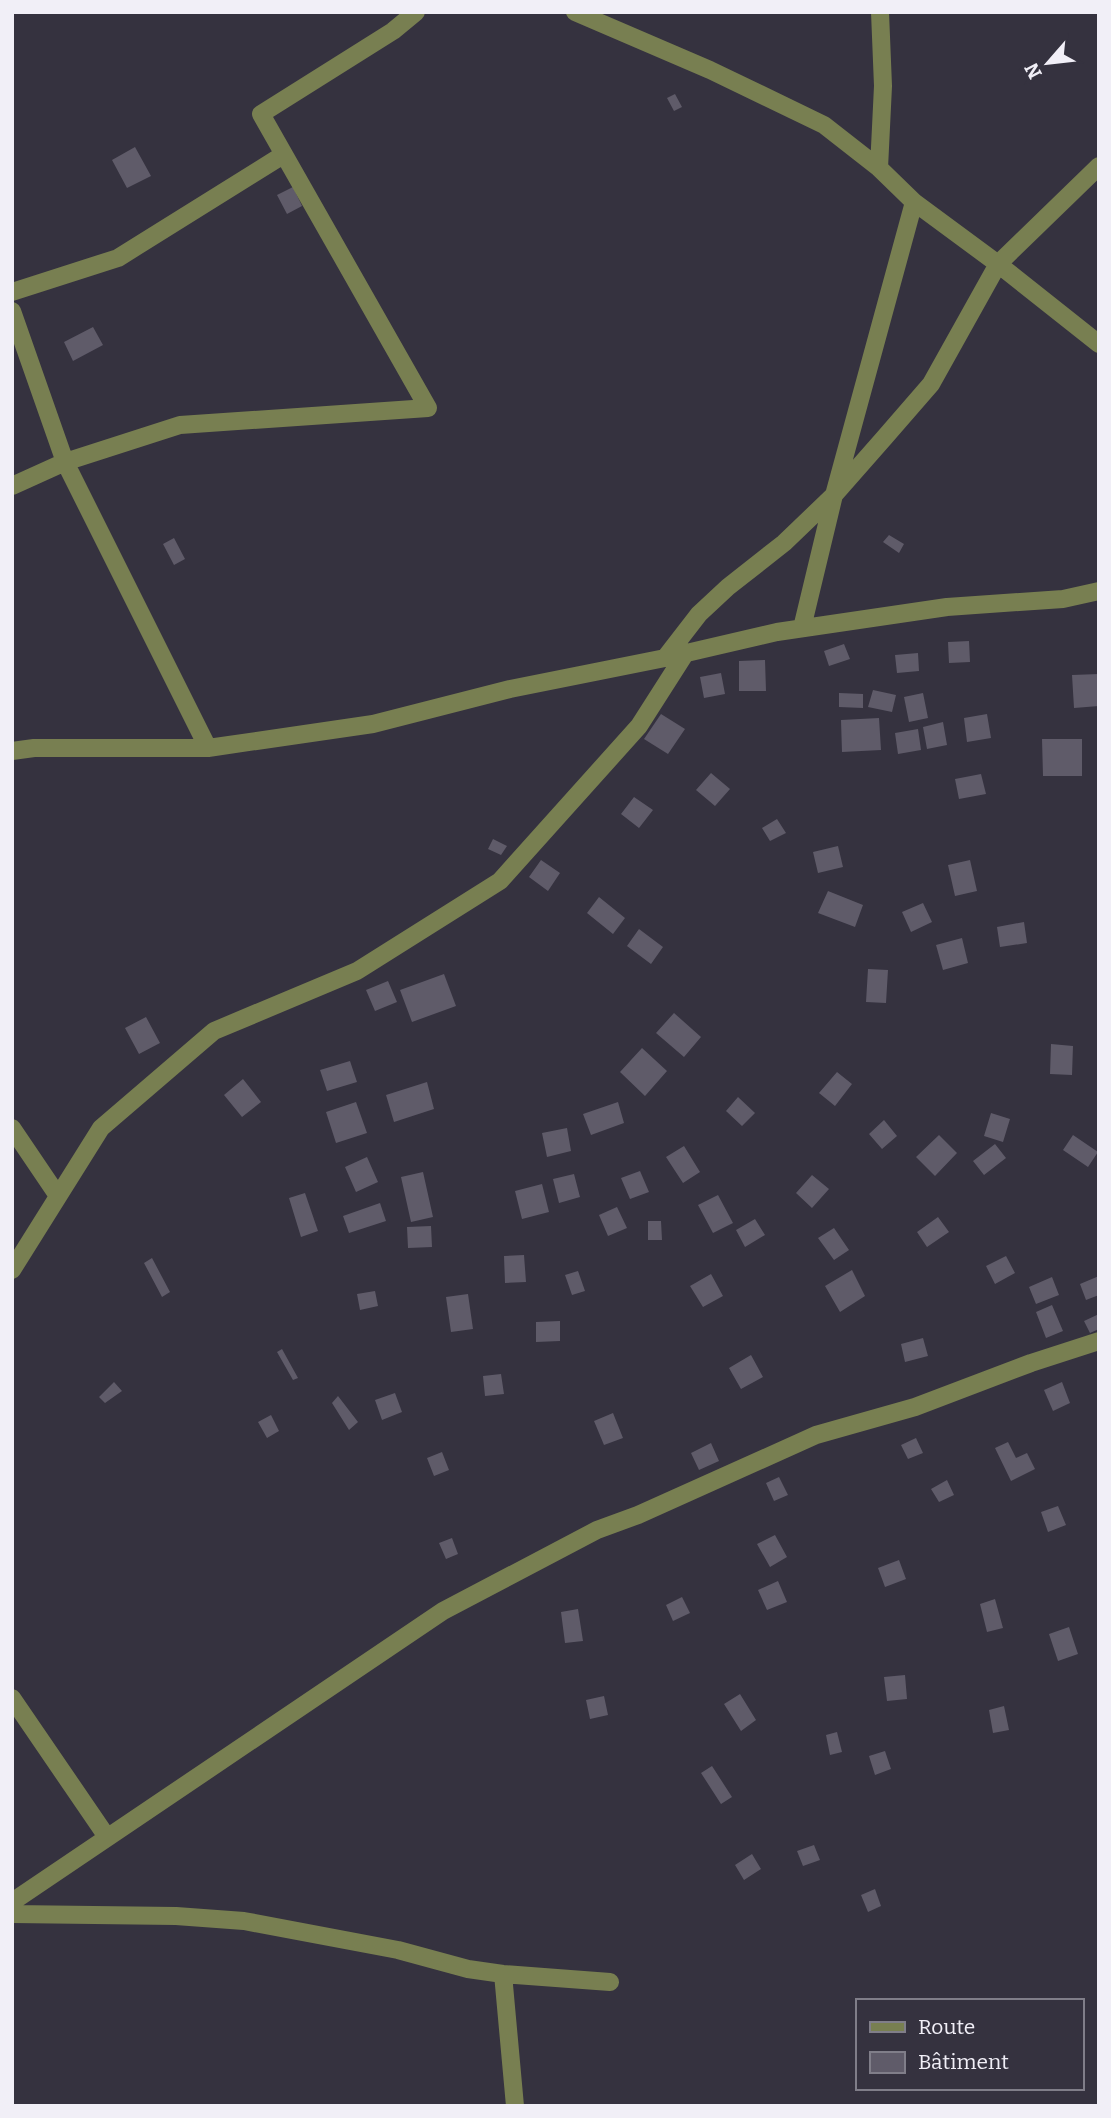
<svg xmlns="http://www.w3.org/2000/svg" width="1111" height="2118" font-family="Bitter,serif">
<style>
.building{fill:#5f5b69}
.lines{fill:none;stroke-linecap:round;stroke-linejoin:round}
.minor{stroke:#787f51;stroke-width:18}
</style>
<rect width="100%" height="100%" fill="#35323f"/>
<path class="building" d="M675,94L682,107L674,111L667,98Z
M135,147L151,176L127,188L112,160Z
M293,187L302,206L287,214L277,195Z
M93,327L103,345L73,361L64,342Z
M889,535L904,544L899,553L883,542Z
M174,538L185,559L174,565L163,544Z
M969,641L970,662L949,663L948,642Z
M844,644L850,659L829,666L824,651Z
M918,653L919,671L897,673L895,655Z
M765,660L766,691H739V661Z
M721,673L725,694L704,698L700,677Z
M1099,674V706L1074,708L1072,675Z
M873,690L896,695L892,712L868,707Z
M839,693L863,694V708L839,707Z
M923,693L928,718L909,722L904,697Z
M661,714L685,729L668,754L644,739Z
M987,714L991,738L967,742L964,718Z
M879,718L881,750L842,752L841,720Z
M943,722L947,745L927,749L923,727Z
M918,729L921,750L898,754L895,733Z
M1042,739H1082V776H1043Z
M711,773L730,789L715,806L696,790Z
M981,774L986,794L959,799L955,779Z
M634,797L653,810L639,828L621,814Z
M777,819L786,833L770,841L762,828Z
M493,839L507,846L501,855L488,849Z
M838,846L843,867L818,873L813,852Z
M541,860L560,873L548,891L529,877Z
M970,860L977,891L955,896L948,865Z
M828,891L863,905L855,927L818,913Z
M599,897L625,918L613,934L587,913Z
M923,903L932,922L911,932L902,912Z
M1024,922L1027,943L1000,947L997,927Z
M639,929L663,947L651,964L627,946Z
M962,938L968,963L943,970L936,945Z
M868,969L888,970L886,1003L866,1002Z
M444,974L456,1006L412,1022L400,990Z
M388,981L397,1002L375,1011L366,990Z
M674,1013L701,1037L684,1057L656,1033Z
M146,1017L160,1043L139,1054L125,1028Z
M1051,1044L1073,1046L1072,1075L1050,1074Z
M642,1048L667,1071L645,1096L620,1072Z
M350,1061L357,1082L327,1091L320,1070Z
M837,1072L852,1084L835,1106L819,1093Z
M243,1079L261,1102L242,1117L224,1095Z
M427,1082L434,1109L394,1122L386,1095Z
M738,1097L755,1113L742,1126L726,1111Z
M356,1102L367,1133L336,1143L326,1112Z
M618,1102L624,1123L591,1135L583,1114Z
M991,1113L1010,1119L1003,1142L984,1136Z
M884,1120L897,1136L882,1149L869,1134Z
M567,1128L571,1151L547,1157L542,1133Z
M939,1135L957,1153L935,1176L916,1157Z
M1073,1135L1098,1152L1088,1167L1063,1150Z
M995,1144L1006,1158L984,1175L973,1161Z
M684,1146L700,1172L683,1183L666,1157Z
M367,1157L378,1182L356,1192L345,1167Z
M640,1171L649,1192L630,1199L621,1178Z
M423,1172L433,1217L411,1222L401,1177Z
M574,1174L580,1197L559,1203L553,1179Z
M812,1175L829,1189L812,1208L796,1193Z
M542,1184L549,1212L522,1219L515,1191Z
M305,1193L318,1231L301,1237L289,1198Z
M718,1195L733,1223L713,1233L698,1205Z
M380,1203L386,1221L349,1233L343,1216Z
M617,1207L627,1228L608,1236L599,1215Z
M938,1217L949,1232L927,1247L917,1232Z
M755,1219L765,1235L745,1247L736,1230Z
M648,1221H661L662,1240H648Z
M431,1226L432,1247L408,1248L407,1227Z
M834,1228L849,1250L834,1260L818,1238Z
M524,1255L526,1282L505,1283L504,1256Z
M1006,1256L1015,1273L995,1284L986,1266Z
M152,1258L170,1292L162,1297L144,1263Z
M852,1270L865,1296L840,1312L825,1286Z
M578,1271L585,1291L572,1295L565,1275Z
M711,1274L723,1296L703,1307L690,1286Z
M1099,1276V1295L1086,1300L1080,1284Z
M1052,1277L1059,1295L1036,1304L1029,1287Z
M375,1291L378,1306L360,1310L357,1294Z
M468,1294L473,1329L451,1332L446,1297Z
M1052,1305L1063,1331L1046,1338L1036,1312Z
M1099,1314V1329L1090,1333L1084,1321Z
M560,1321V1341L536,1342V1322Z
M923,1338L928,1356L905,1362L901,1344Z
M282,1349L298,1378L293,1380L277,1352Z
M751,1355L763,1377L741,1389L729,1368Z
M501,1374L504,1394L485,1396L483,1376Z
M114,1382L122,1391L105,1403L99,1397Z
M1062,1382L1070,1403L1053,1411L1044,1390Z
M395,1393L402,1412L382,1420L375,1400Z
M338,1396L358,1422L349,1430L332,1403Z
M613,1413L623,1438L604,1445L594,1421Z
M271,1415L279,1431L267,1438L258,1422Z
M916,1438L923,1453L908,1459L901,1445Z
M1008,1442L1016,1458L1027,1453L1035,1469L1011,1481L995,1448Z
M711,1443L719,1461L699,1470L691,1453Z
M442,1452L449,1470L434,1476L427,1458Z
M779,1477L788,1495L774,1501L766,1483Z
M947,1480L954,1495L939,1502L931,1489Z
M1058,1506L1066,1525L1048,1532L1041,1512Z
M775,1535L787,1557L770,1567L757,1544Z
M452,1538L458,1554L446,1559L439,1543Z
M899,1560L906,1579L885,1587L878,1568Z
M778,1581L787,1602L767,1610L758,1590Z
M682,1597L690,1613L673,1621L666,1605Z
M995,1599L1003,1628L987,1632L980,1604Z
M578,1609L583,1641L565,1643L561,1612Z
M1069,1627L1078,1654L1058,1661L1049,1634Z
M905,1675L907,1699L887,1701L884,1677Z
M740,1694L756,1720L741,1731L724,1704Z
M604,1696L608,1715L590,1719L586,1700Z
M1004,1706L1009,1730L993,1733L989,1710Z
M837,1732L842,1752L830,1755L826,1735Z
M885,1751L891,1769L875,1775L869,1756Z
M712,1766L732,1797L721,1804L701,1773Z
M814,1845L820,1860L803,1866L797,1851Z
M752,1854L761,1869L744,1880L735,1865Z
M875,1889L881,1906L868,1912L861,1895Z"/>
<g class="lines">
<path class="minor" d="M575,12L710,70L824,125L879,168L914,202L998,264L1099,344
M879,168L883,86L880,12
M12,292L118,258L283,155
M12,311L65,462L208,748
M12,486L65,462L180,425L428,408L261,114L393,31L416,12
M802,628L834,495L914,202
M665,658L699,614L728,587L784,543L834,495L885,437L931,384L998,264L1099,166
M12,751L34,748H208L373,724L510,689L665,658L777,632L947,607L1063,599L1099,591
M12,1128L58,1196
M12,1270L101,1128L214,1031L357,971L500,881L639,726L685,654
M12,1698L107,1837
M12,1902L443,1611L597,1530L638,1515L816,1435L915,1407L1031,1363L1099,1341
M12,1914L176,1916L244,1921L398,1950L468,1969L503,1974L610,1982
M503,1974L515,2106"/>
</g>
<rect width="1111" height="2118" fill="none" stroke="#f1eff7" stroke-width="28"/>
<rect x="856" y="1999" width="228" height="91" fill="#35323f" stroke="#807e89" stroke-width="2"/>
<rect x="870" y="2022" width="35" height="10" fill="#787f51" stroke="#807e89" stroke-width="2"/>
<text x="918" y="2034" font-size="21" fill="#f1eff7">Route</text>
<rect x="870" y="2052" width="35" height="21" fill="#5f5b69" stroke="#807e89" stroke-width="2"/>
<text x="918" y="2069" font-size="21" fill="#f1eff7">Bâtiment</text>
<g transform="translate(1048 63) rotate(242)" stroke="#35323f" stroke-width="5" paint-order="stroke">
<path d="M0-5L12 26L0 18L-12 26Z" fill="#f1eff7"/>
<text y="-10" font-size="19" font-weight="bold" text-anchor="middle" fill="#f1eff7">N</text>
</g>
</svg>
